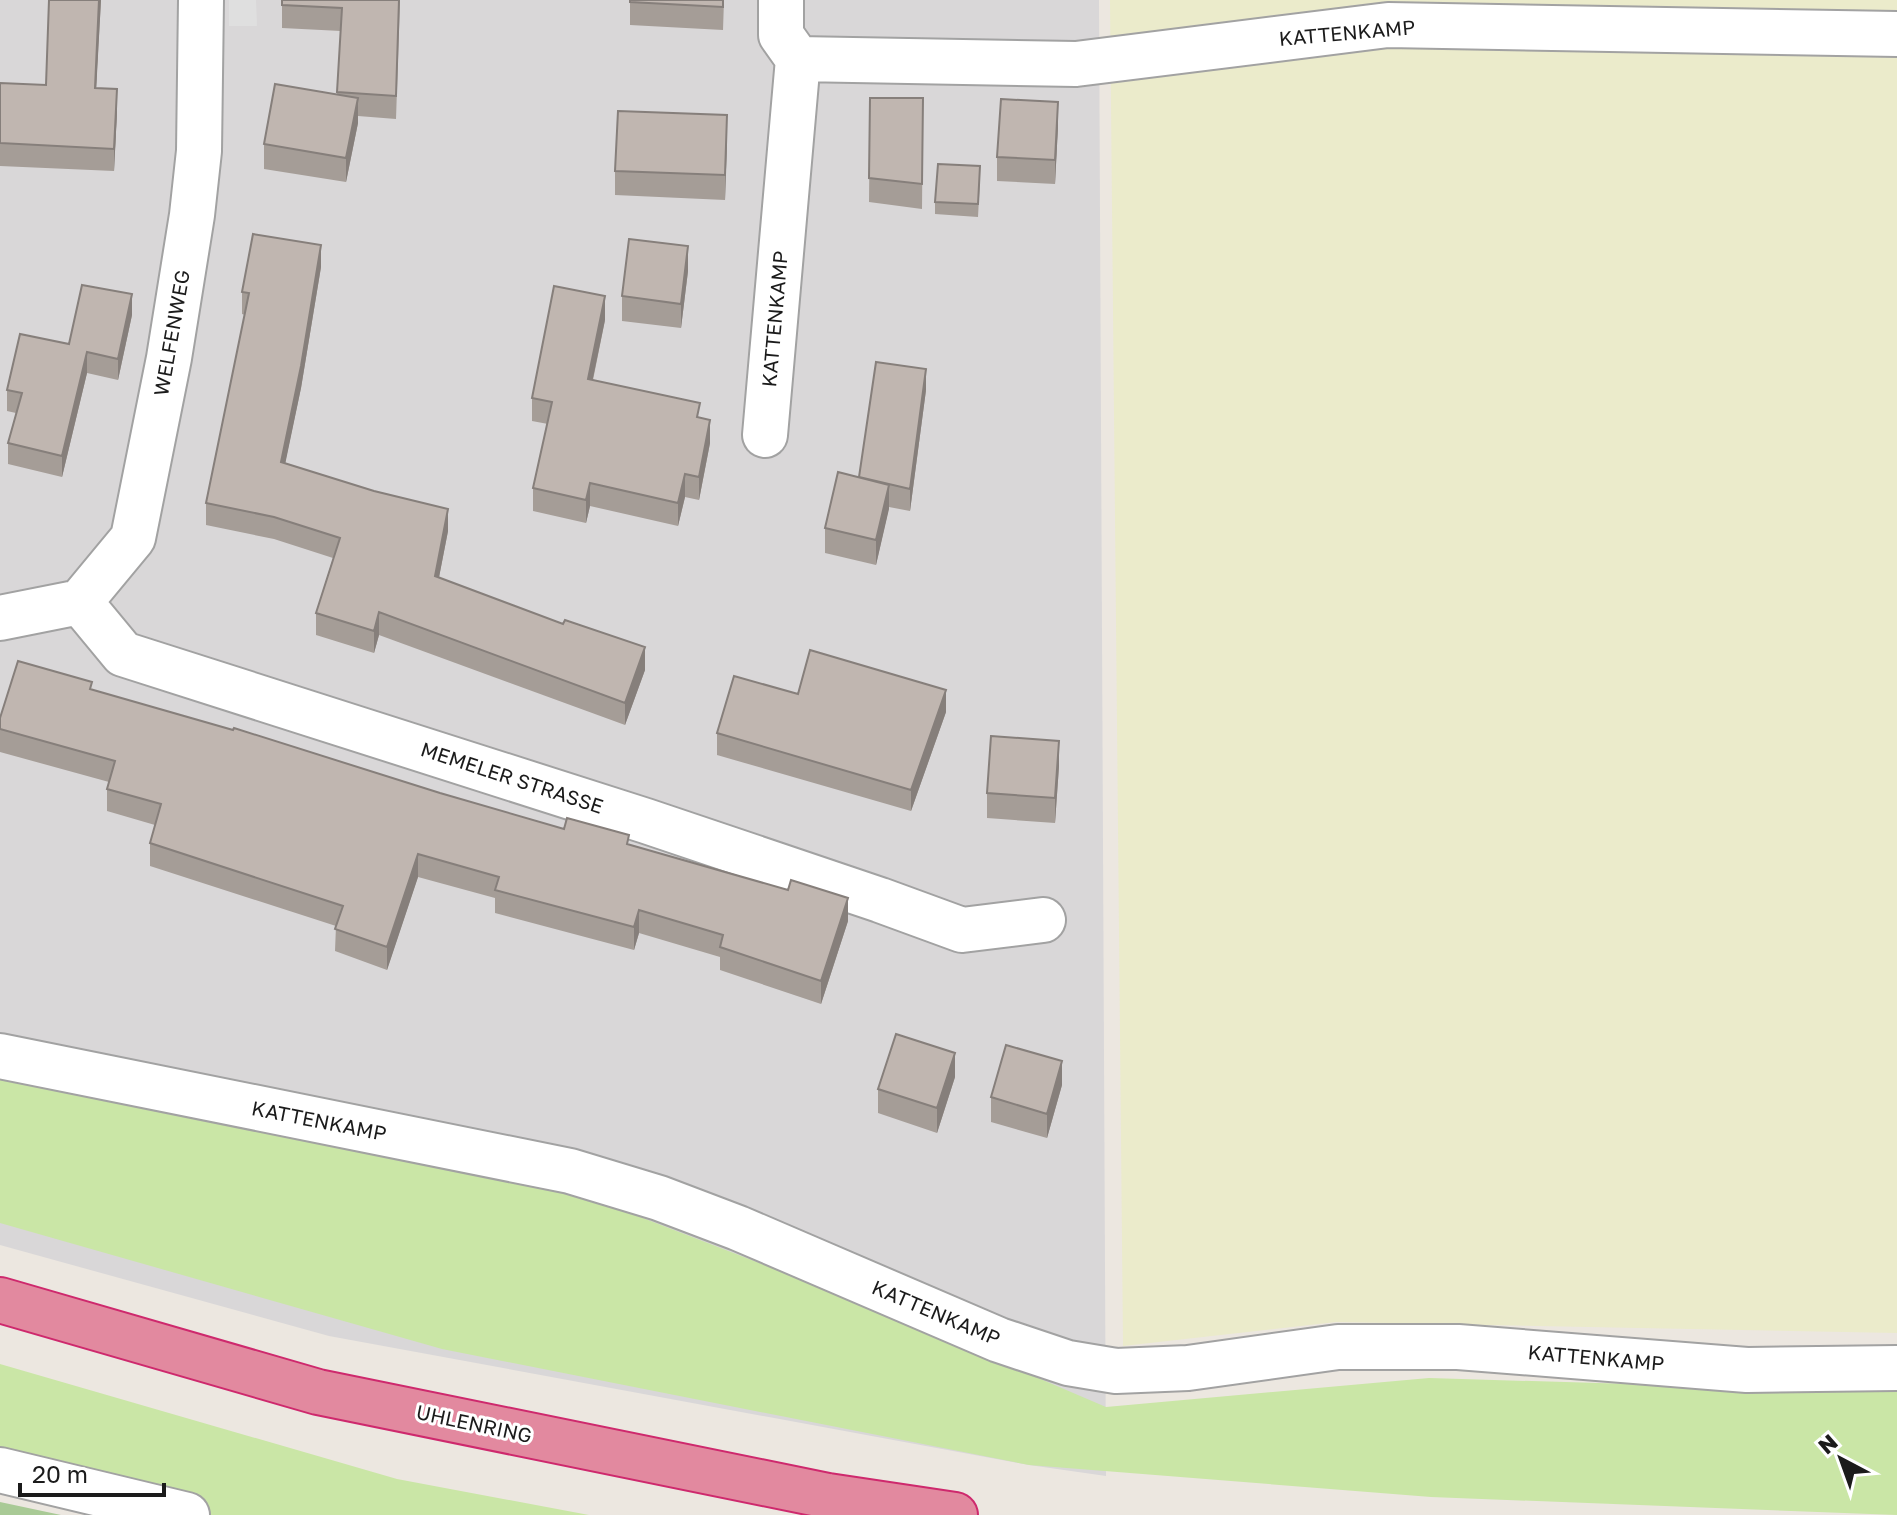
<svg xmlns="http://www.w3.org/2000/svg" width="1897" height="1515" font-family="'Golos Text',sans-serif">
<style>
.residential{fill:#d9d7d8}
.farmland{fill:#ebebcb}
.grass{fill:#cae6a6}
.forest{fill:#a9ca96}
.parking{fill:#dfdfdf}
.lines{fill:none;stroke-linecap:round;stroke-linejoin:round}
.minor-casing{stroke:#a2a2a2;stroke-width:48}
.highway-casing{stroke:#ce296d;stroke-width:48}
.minor{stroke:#fff;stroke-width:44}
.highway{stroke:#e2899f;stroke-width:44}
.wall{fill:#a59d97}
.shaded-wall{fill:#867f7b}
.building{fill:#c0b6b0;stroke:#867f7b;stroke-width:2}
.labels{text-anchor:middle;stroke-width:6;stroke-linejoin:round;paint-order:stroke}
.street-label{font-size:20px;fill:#1b1b1b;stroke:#fff}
</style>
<rect width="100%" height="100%" fill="#ece7e0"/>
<path class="residential" d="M0,0H1099L1106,1476L1029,1465L329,1336L0,1245Z"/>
<path class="farmland" d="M1110,0H1897V1333L1336,1322L1123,1346Z"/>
<path class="grass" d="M0,1079L586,1196L868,1305L1106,1407L1429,1378L1897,1392V1515L1431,1497L1029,1465L442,1349L0,1223Z
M0,1364L397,1479L589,1515H171L0,1453Z"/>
<path class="forest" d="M0,1502L61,1515H0Z"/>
<path class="parking" d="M229,0H256L257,26H229Z"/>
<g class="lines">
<g class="minor-casing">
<path id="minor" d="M781,0V35L798,59L1076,64L1388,25L1897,34
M765,435L798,59
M80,602L133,538L169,358L192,215L199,151L201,0
M0,618L80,602L123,654L646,821L880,900L962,930L1043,920
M0,1056L570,1171L659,1198L738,1228L999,1340L1068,1363L1116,1371L1188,1368L1338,1347H1458L1747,1370L1897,1368
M0,1470L187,1515"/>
</g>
<g class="highway-casing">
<path id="highway" d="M0,1300L318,1392L828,1496L955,1515"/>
</g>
<use href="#minor" class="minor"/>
<use href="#highway" class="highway"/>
</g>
<path class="wall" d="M49,0H101L96,88L117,112L114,171L0,166V83L46,85Z
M282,0H400L396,119L358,116V123L346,182L264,169V144L337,95L341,31L282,28Z
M630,0H724L723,30L630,25Z
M870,98H923L922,209L869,202Z
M1058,126L1055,184L997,181V157Z
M727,139L725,200L615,195V171Z
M980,179L978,217L935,214V202Z
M321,267L301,388L285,463L448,531L439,577L645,670L625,725L379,635L374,653L316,635V613L333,558L274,539L206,525V503L245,315L242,314V292Z
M688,271L681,328L622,321V296Z
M132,315L118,380L87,373L62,477L8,464V443L16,413L7,411V390L69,344Z
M605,320L593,380L700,418L710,443L699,500L685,497L678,526L590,506L586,523L533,511V488L548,424L532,421V398Z
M926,390L910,511L889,507L876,565L825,553V528L859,477Z
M92,690L440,793L564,829L629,845L848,921L821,1004L720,970V957L639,933L634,950L495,913V898L418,877L387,970L335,951L336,926L150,866V843L155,825L107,811V789L109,782L0,752V718Z
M798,694L946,712L911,811L717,755V733Z
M1059,766L1055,823L987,818V793Z
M955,1077L937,1133L878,1113V1089Z
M1062,1085L1047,1138L991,1122V1097Z"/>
<path class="shaded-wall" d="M99,0H101L95,111V88Z
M117,89V112L114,171V149Z
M358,98V123L346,182V158Z
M1058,102V126L1055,184V160Z
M727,115V139L725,200V175Z
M321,245V267L301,388L281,484V462Z
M688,246V271L681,328V304Z
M132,294V315L118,380V359Z
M605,296V320L588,402V379Z
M87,352V373L62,477V456Z
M926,369V390L910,511V489Z
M710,420V443L699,500V477Z
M685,474V497L678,526V503Z
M590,483V506L586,523V500Z
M889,485V509L876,565V540Z
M448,509V531L435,598V576Z
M379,612V635L374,653V631Z
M645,647V670L625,725V703Z
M946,690V712L911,811V790Z
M1059,741V766L1055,823V798Z
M418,854V877L387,970V947Z
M848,898V921L821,1004V981Z
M639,910V933L634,950V927Z
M955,1053V1077L937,1133V1108Z
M1062,1061V1085L1047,1138V1114Z"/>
<path class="building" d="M49,0H99L95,88L117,89L114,149L0,143V83L46,85Z
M282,0H399L396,96L337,92L342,8L282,5Z
M630,0H723V7L630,2Z
M275,84L358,98L346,158L264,144Z
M870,98H923L922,184L869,178Z
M1001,99L1058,102L1055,160L997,157Z
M618,111L727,115L725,175L615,171Z
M938,164L980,166L978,204L935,202Z
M253,234L321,245L301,366L281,462L374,491L448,509L435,576L563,624L565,620L645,647L625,703L379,612L374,631L316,613L340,538L274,517L206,503L249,293L242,292Z
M629,239L688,246L681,304L622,296Z
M82,285L132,294L118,359L87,352L62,456L8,443L22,393L7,390L20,334L69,344Z
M554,286L605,296L588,379L700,403L697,417L710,420L699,477L685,474L678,503L590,483L586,500L533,488L552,402L532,398Z
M876,362L926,369L910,489L859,477Z
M838,472L889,485L876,540L825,528Z
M810,650L946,690L911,790L717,733L734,676L798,694Z
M18,661L92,682L90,689L233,730L234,728L440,793L564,829L567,818L629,835L627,844L788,890L791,880L848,898L821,981L720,947L723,935L639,910L634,927L495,890L499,877L418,854L387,947L335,929L343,906L150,843L161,804L107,789L115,761L0,729V718Z
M991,736L1059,741L1055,798L987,793Z
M896,1034L955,1053L937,1108L878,1089Z
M1006,1045L1062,1061L1047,1114L991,1097Z"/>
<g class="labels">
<g class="street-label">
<text transform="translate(1347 33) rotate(-5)" y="7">KATTENKAMP</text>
<text transform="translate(775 319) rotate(-85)" y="7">KATTENKAMP</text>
<text transform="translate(172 333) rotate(-80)" y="7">WELFENWEG</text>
<text transform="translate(512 778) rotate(18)" y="7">MEMELER STRASSE</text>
<text transform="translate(319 1121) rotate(11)" y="7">KATTENKAMP</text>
<text transform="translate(936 1313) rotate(23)" y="7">KATTENKAMP</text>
<text transform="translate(1596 1358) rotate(5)" y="7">KATTENKAMP</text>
<text transform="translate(474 1424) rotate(12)" y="7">UHLENRING</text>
</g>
</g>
<g transform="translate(1841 1459) rotate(319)" stroke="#ffffff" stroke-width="6" paint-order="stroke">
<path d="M0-6L14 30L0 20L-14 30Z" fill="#1b1b1b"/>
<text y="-12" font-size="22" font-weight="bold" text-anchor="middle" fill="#1b1b1b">N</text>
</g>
<path d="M20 1483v12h144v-12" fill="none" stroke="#1b1b1b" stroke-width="4"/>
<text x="32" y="1483" font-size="24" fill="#1b1b1b" stroke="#ffffff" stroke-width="6" paint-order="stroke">20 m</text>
</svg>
